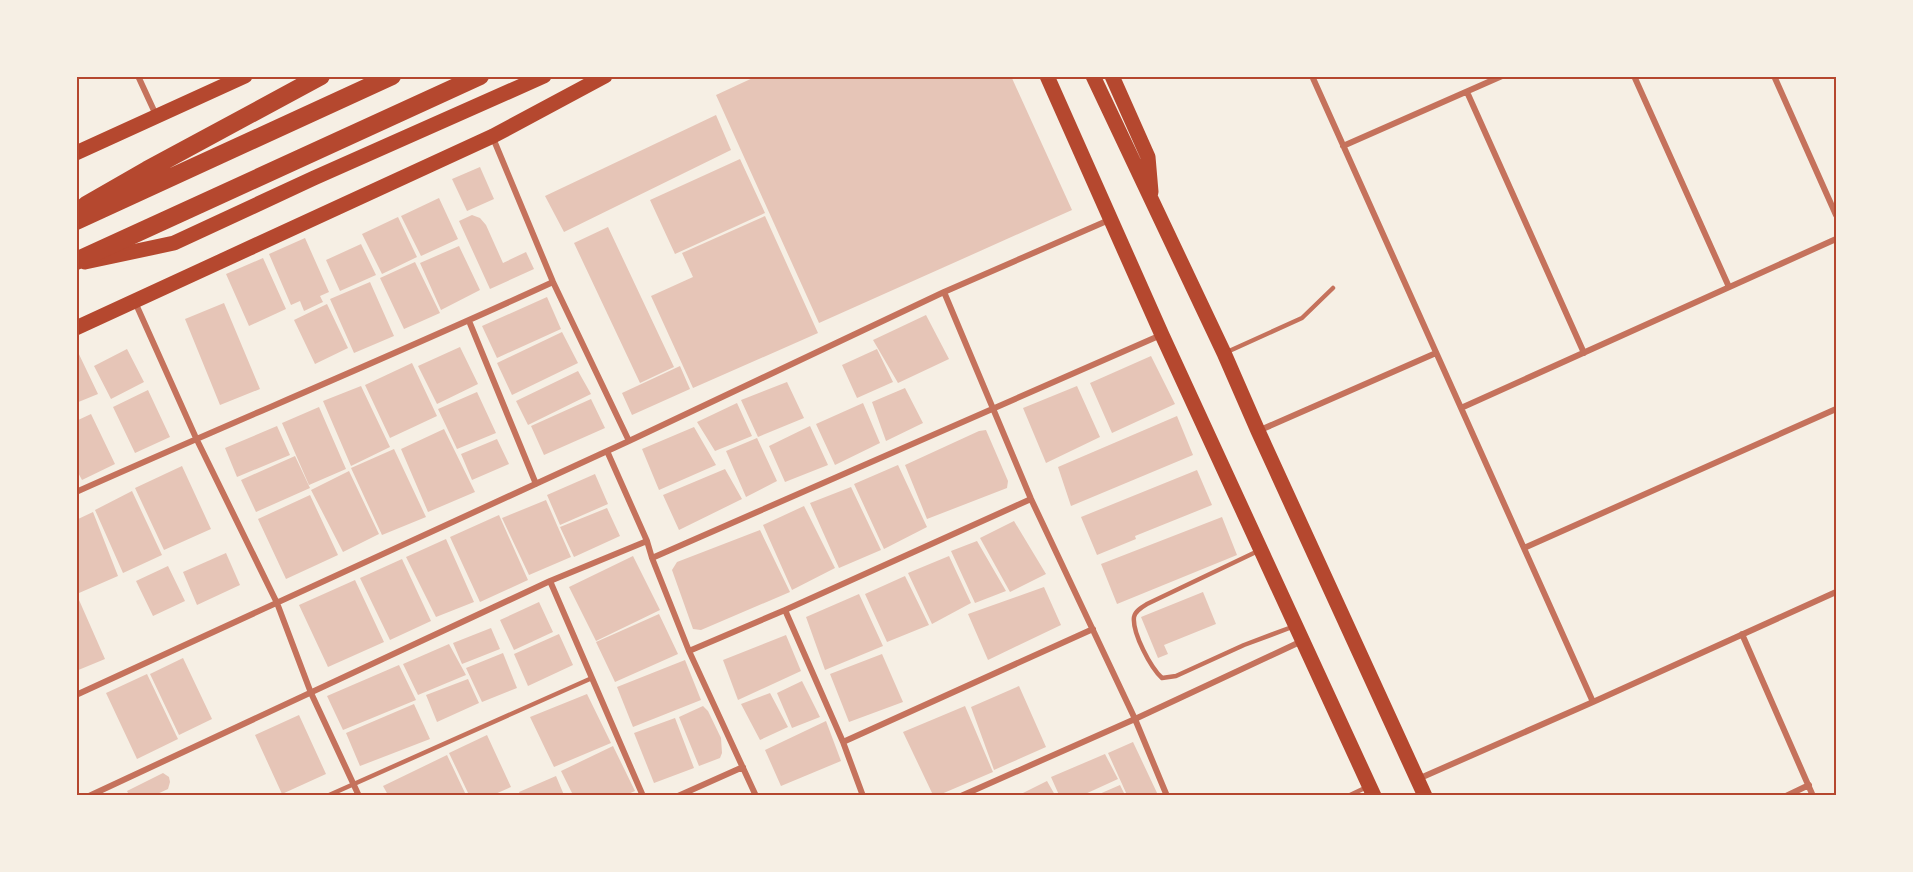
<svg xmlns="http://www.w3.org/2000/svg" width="1913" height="872" font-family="'Varela Round',sans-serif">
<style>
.building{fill:#e6c5b7}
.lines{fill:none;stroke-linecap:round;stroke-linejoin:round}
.service{stroke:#c5725c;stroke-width:4.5}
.minor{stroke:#c5725c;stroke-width:6}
.primary{stroke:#b5482f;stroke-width:15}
.motorway{stroke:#b5482f;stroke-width:18}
.neatline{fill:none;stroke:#b5482f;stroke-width:2}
</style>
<rect width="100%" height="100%" fill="#f6efe4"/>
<path class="building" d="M757,76H1011L1072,210L819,323L716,95Z
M716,115L731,150L564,232L545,196Z
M740,159L765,213L675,254L650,200Z
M480,167L494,199L467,211L452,179Z
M439,198L458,239L421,256L401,216Z
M472,215L480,218L486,225L503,263L526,252L534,269L490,289L459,221Z
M765,216L818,333L693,388L651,296L693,277L682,253Z
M398,217L417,257L382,274L362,234Z
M608,227L674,367L640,383L574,243Z
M305,238L329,292L320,296L323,302L304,311L300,301L291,305L269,254Z
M361,244L376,275L340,291L326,260Z
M459,246L480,290L441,310L420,263Z
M263,258L286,309L249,326L226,274Z
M415,262L440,313L404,329L380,278Z
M370,282L394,336L354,353L330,299Z
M547,297L561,329L497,358L482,326Z
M224,303L260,389L220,405L185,319Z
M327,304L348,348L315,364L294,320Z
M926,315L949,359L898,383L873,340Z
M562,332L578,363L512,395L497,363Z
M460,347L478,384L437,404L418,366Z
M76,348L98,394L76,403Z
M127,349L144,382L111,399L94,366Z
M877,349L893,382L857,398L842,365Z
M1151,356L1175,404L1112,433L1090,383Z
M412,363L437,416L390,438L365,385Z
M680,366L690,389L632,415L622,393Z
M578,371L591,394L528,425L516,401Z
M787,382L804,418L758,437L741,400Z
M361,386L390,447L351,466L323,401Z
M1077,386L1100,437L1046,463L1023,408Z
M905,388L923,423L886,441L872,402Z
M148,390L170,437L135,453L113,407Z
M477,392L496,433L457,449L438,409Z
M591,399L605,428L544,455L531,426Z
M737,403L752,436L715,451L697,422Z
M863,403L880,443L835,465L816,424Z
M319,407L346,469L309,485L282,423Z
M91,414L115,464L82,480L76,469V421Z
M1177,416L1193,455L1071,506L1058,467Z
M277,426L290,455L237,477L225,448Z
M810,426L828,465L785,482L769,446Z
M694,427L716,465L659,490L642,449Z
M444,429L475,492L428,512L401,449Z
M986,430L1008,481L1007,488L927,519L905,465L979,431Z
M757,438L777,481L746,497L726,451Z
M497,439L509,464L472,480L461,454Z
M394,449L426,517L382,535L351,468Z
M295,456L310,488L256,512L241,480Z
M898,465L927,527L884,549L854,484Z
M182,466L211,529L164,550L135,488Z
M725,469L742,499L679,530L663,495Z
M1197,470L1212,505L1135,536L1136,539L1097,555L1081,517Z
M349,471L379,534L343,552L311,490Z
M595,474L608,504L560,525L547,495Z
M851,487L881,550L839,568L810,503Z
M132,491L162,555L123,573L95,510Z
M310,495L338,555L286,579L258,519Z
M546,500L571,557L529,575L502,518Z
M804,506L835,568L792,590L763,525Z
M607,508L620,536L574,557L560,527Z
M93,512L118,576L79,593L76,589V520Z
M499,515L528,580L480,602L450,537Z
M1222,517L1237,555L1117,604L1101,564Z
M1014,521L1046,574L1010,592L980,538Z
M760,530L790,592L701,630L693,629L672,570L677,562Z
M446,539L474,602L436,617L406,557Z
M977,541L1006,591L975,603L951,551Z
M226,553L240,585L197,605L183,572Z
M633,556L660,610L596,641L569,587Z
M949,556L971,603L932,624L908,573Z
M402,559L431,621L390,640L360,578Z
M168,566L185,601L153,616L136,581Z
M905,576L929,625L887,642L865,594Z
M355,580L384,642L328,667L299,605Z
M1044,587L1061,625L988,660L968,614Z
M1203,592L1216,624L1164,645L1168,654L1158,658L1141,617Z
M859,594L883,646L825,670L806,617Z
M76,600H79L105,659L76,671Z
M539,602L553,632L514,650L500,620Z
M659,614L678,654L615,682L596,642Z
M491,628L500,649L462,664L453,643Z
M559,634L573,665L528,686L514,654Z
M786,635L801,671L738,700L723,660Z
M449,644L466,675L418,695L403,664Z
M503,653L517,688L482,702L466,668Z
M882,654L903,702L849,722L830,674Z
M183,658L212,719L179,735L150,674Z
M685,660L701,700L633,727L617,687Z
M399,665L416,700L343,730L327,696Z
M147,674L178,739L137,759L106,693Z
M468,679L479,703L437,722L426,695Z
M802,681L820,717L792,728L777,693Z
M1019,686L1046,747L994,770L971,707Z
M770,693L788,727L760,740L741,704Z
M587,694L611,743L554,767L530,717Z
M414,704L430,739L360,766L346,733Z
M703,706L708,711L721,738L722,753L720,758L699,766L679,717Z
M965,706L993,772L939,795H933L903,732Z
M299,715L326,774L282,794L255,735Z
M675,718L694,768L654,783L634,733Z
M826,721L841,761L781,786L765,750Z
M487,735L511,787L493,795H469L449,753Z
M1133,742L1158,795H1127L1108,753Z
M613,746L635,791L626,795H573L561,771Z
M1105,754L1118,779L1083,795H1059L1051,777Z
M447,755L466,795H388L383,786Z
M163,773L169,777L170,782L168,789L155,795H129L127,791Z
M556,776L564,795H520L519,792Z
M1047,781L1055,795H1022L1021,794Z
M1120,785L1125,795H1097Z"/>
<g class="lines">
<path class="service" d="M1227,352L1302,318L1333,288
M1258,551L1147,604C1142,607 1135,611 1134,617C1132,633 1151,668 1162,678L1176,676L1244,645L1292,627
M327,796L592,678
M1348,796L1367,787"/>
<path class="minor" d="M138,76L156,115
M1312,76L1593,702
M1634,76L1729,287
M1774,76L1836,215
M1467,92L1584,353
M493,138L553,282L629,441
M1343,146L1502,76
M944,292L1031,499L1135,719L1167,796
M135,302L196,438L277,603L311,693L359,796
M469,321L536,484
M1461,408L1836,239
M1258,431L1436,353
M607,451L647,541L652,558L689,651L756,796
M76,492C235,421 395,355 553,282
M1524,548L1836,409
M652,558L1161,335
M550,581L643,796
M785,610L843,742L863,796
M1742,634L1813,796
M689,651L785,610L1031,499
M76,695L629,441L944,292L1109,220
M843,742L1093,629
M1418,779L1593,702L1836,592
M89,796L550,581L647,541
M678,796L743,767
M961,796L1135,719L1302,641
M1786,796L1809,785"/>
<path class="primary" d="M1047,76L1162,335L1374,796
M1093,76L1224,353L1258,431L1425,796
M1112,76L1148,157L1151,192
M76,153L245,76
M85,262L174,243L314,178L544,76
M76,328L493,136L605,76"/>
<path class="motorway" d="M86,205L147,170L321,76
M76,221L392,76
M76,261L480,76"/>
</g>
<rect width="1913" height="872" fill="none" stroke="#f6efe4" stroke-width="156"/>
<rect x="78" y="78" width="1757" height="716" class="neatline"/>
</svg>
